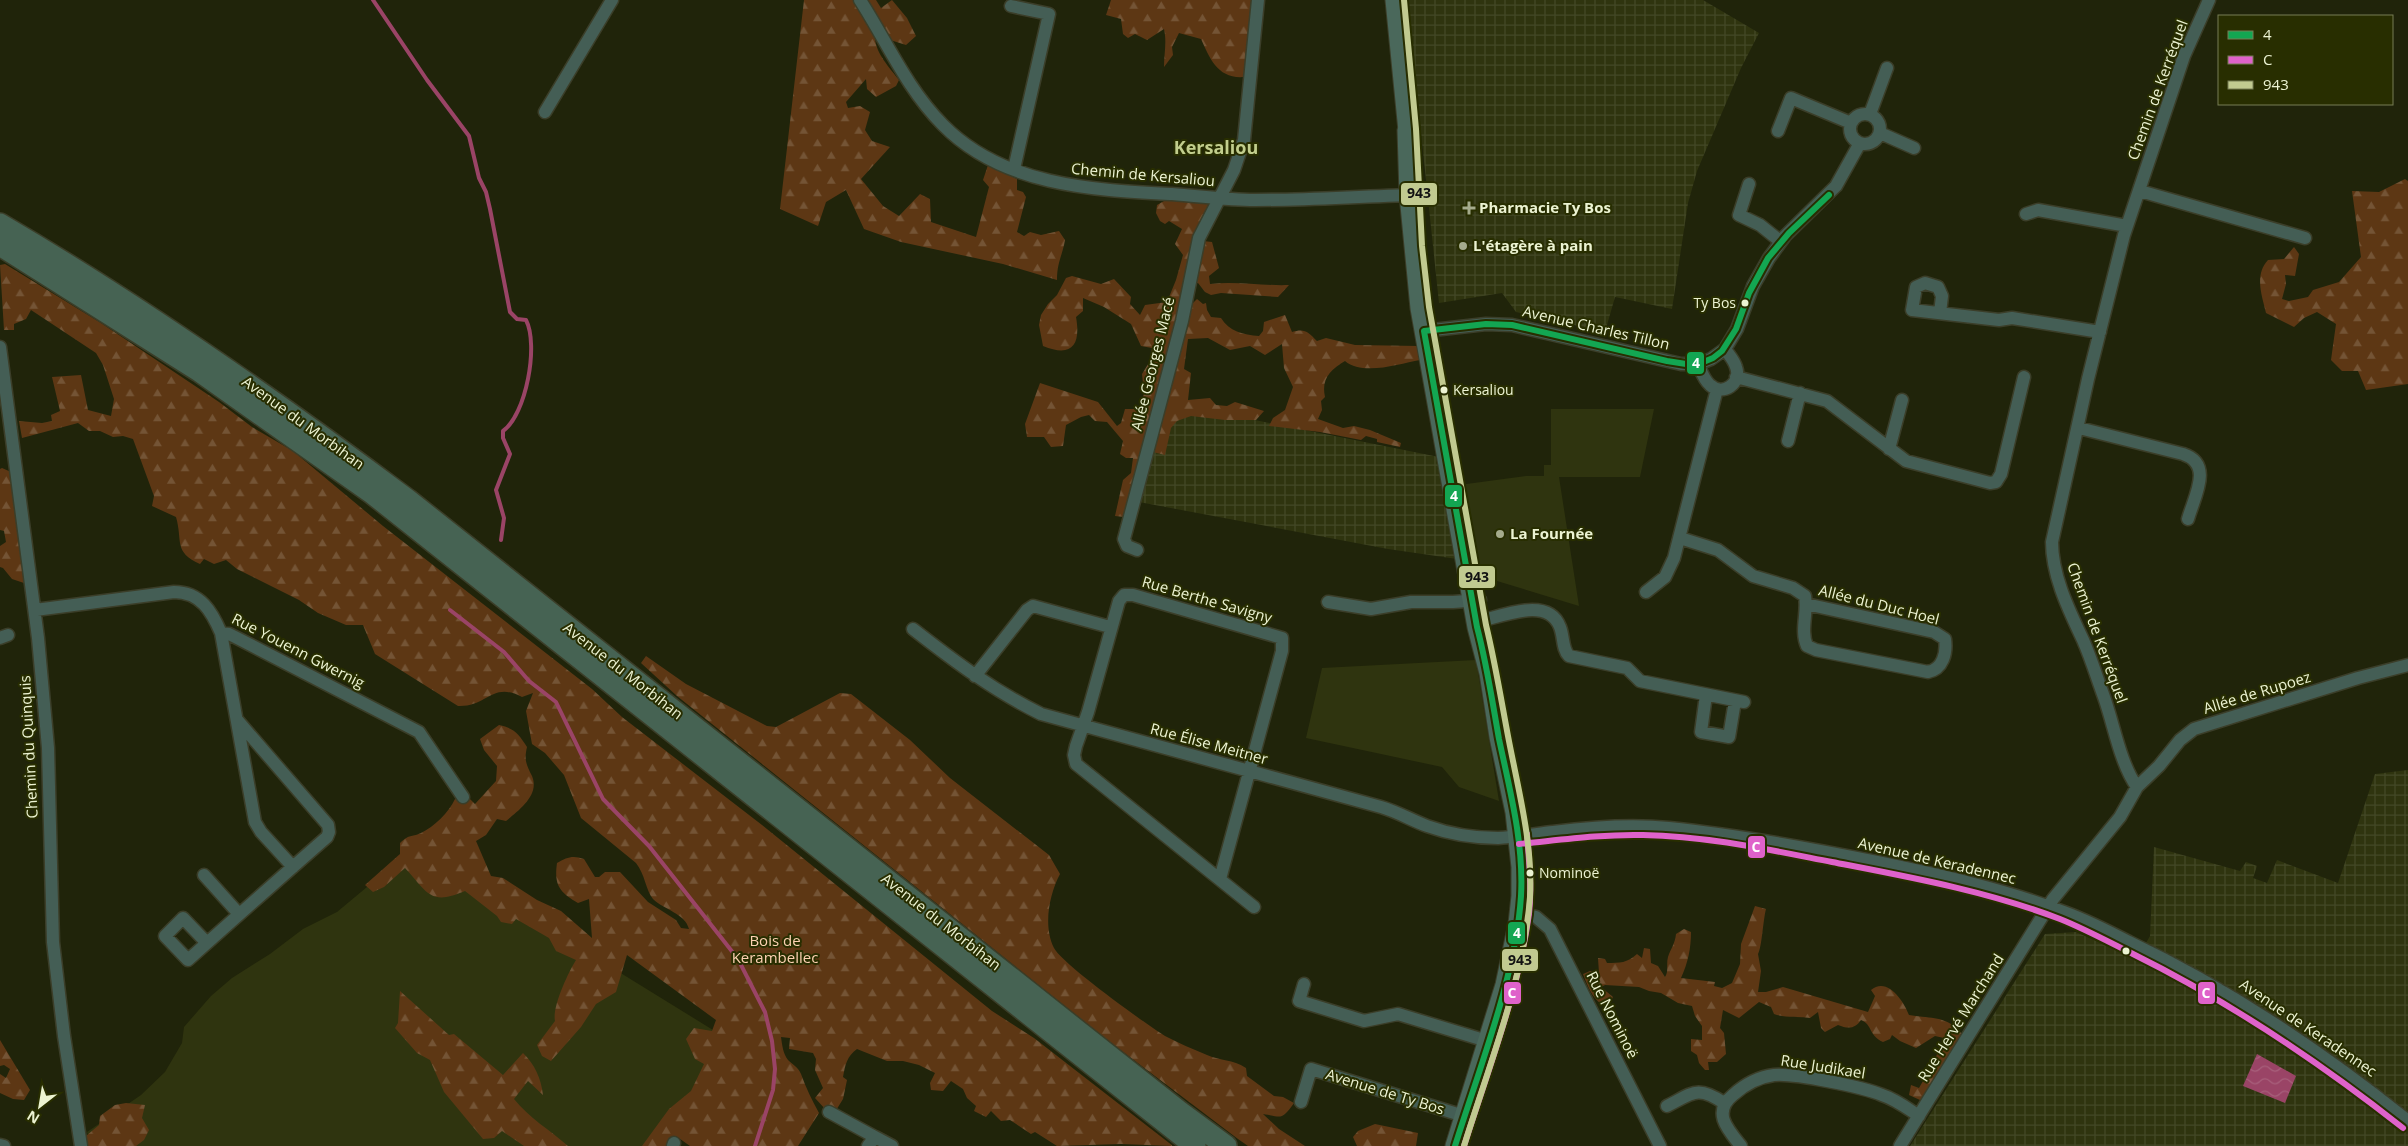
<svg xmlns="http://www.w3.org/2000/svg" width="2408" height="1146" font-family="'Open Sans',sans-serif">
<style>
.built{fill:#2f340f}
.industrial{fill:url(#industrial-grid)}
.forest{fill:url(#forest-firs)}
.water{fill:url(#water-waves)}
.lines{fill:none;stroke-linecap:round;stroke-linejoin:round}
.stream{stroke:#9a4466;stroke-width:4}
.street-casing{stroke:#3b3e29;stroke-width:15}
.primary-casing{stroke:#3b3e29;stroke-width:21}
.highway-casing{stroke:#3b3e29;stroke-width:24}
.street{stroke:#445e55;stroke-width:12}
.primary{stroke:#4a685b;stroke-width:19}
.highway{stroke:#466353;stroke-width:21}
.bus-1-casing{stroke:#282e00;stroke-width:10}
.bus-2-casing{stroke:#282e00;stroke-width:10}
.bus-3-casing{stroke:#282e00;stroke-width:10}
.bus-1{stroke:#13a652;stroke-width:6}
.bus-2{stroke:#df62ca;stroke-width:6}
.bus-3{stroke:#c1ca90;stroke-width:6}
.poi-dot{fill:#a5ab8c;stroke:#282e00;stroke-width:2}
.bus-dot{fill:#ecf3d2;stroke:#282e00;stroke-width:2}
.labels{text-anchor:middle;stroke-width:4;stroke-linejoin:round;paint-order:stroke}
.bus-label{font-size:14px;fill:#ecf3d2;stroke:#282e00;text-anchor:start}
.street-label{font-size:15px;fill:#ecf3d2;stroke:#282e00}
.poi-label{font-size:15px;font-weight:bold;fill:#ecf3d2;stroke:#282e00;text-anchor:start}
.park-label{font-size:15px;fill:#fdd1b2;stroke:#282e00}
.quarter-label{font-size:18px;font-weight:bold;fill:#c2ce8d;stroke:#282e00}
.line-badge{stroke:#282e00;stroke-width:2}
.badge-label{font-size:14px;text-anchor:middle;font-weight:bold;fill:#fff}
.pale-badge-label{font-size:14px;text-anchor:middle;font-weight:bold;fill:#111}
</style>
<defs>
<pattern id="industrial-grid" width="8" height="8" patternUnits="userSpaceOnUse" patternTransform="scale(1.25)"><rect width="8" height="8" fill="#2f340f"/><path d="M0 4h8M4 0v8" fill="none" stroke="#434826"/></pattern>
<pattern id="forest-firs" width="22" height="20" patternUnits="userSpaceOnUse" patternTransform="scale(1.25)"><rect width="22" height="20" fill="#5d3714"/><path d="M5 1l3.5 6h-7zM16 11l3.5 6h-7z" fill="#745435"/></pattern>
<pattern id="water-waves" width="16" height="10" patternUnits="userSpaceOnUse" patternTransform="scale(1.25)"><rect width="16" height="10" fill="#9a4466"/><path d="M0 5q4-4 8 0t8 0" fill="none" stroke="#a85f7b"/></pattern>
</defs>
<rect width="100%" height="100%" fill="#20240a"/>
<path class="built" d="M1551,409H1654L1640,477H1559L1579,606L1497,581L1461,587L1444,487L1526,476H1544V465H1551Z
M1476,660L1499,801L1459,787L1442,767L1306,738L1322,668Z
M403,857L619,972L713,1030L725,1041L665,1146H91L87,1132L141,1095L165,1072L182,1043L184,1027L211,996L232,978L270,954L303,929L337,912Z"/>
<path class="industrial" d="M1407,0H1703L1759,33L1741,68L1697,171L1688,203L1672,309L1615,297L1605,332L1516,312L1502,293L1439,303Z
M1165,402L1439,457L1457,559L1388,549L1139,502Z
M2408,770V1146H1910L2045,934L2076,932L2137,959L2150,936L2154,847L2240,871L2246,862L2257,866L2253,878L2267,883L2277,860L2338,883L2375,774Z"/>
<path class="forest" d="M804,0H876L881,8L892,0L907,18L916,36L906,45L887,39L884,34L875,38C876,54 890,68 899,80L896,86L876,97L867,89L866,79L846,102L848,108L860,106L870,112L865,130L872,141L890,147L861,179L883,206L899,216L920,194L930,199L931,222L976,237L989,187L983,180L988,165L1017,179V190L1023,192L1026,197L1017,232L1024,236L1030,232L1041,235L1059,231L1065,240C1062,257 1057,262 1057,280L1003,264L901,242L864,229L846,190L826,202L818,226L780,209Z
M1111,0H1251L1246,72L1244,77C1218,79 1210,59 1201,39L1179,33L1172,47L1173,55L1164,67C1164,54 1167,42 1164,29L1147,40L1135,34L1128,38L1123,34L1121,19L1106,15Z
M2405,179L2408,181V384L2366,390L2358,371H2342L2331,360L2336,324L2317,312L2304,318L2294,327L2266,313C2262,296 2254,275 2268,260L2284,259L2294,247L2299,254L2295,276L2285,275L2286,284L2282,299L2289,301L2308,297L2313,290L2339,282L2361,257L2352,191L2379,192Z
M1164,201H1208L1209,206L1203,241L1212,242L1219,268L1209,276L1210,284C1236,281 1263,286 1289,285L1278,297L1221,293L1211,295L1205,292L1198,283L1192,284L1189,307L1197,299L1203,304L1206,303L1207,310L1211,317L1221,318C1229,331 1243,335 1259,336L1263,331L1264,322L1285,315L1292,332C1305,328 1308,332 1317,341L1326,338L1355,345L1419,346L1420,360C1399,364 1363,376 1345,361C1330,370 1321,379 1325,397L1321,401L1322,410L1318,419L1343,428L1354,426L1370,430L1401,443L1400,447L1377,442V439L1366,436L1361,440L1320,432L1269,426L1273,418L1285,410L1293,387L1284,368L1282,344L1265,355L1250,346L1230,350L1208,338L1188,339L1184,369L1191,373L1188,400L1210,398L1216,405L1227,406L1235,402L1264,411L1256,420H1225L1191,416L1177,421L1171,428L1165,455L1149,451L1124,517L1115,516L1123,480L1131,473L1133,458H1126L1120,454L1123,441L1107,422L1095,421L1089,415L1081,417L1066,425L1063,446L1051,447L1044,437H1027L1025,424L1040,383L1098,402L1117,426L1121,423L1125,409H1140L1144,393L1142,374L1150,361L1152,348L1141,346L1131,324L1104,307L1083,298V311L1076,317C1081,345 1072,358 1043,346L1039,325L1041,315L1048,304L1057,295L1066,278L1072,276L1101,284L1114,279L1131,297L1130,304L1140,315L1145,305L1167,302L1176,280L1183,255L1175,244L1182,229L1169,221L1165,224L1160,221L1156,213L1157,205Z
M5,264L101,323L219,402L252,427L293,451L383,526L592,689L622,717L762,825L992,1011L1034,1038L1173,1146L1121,1144L1057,1146L1035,1132L1031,1134L1010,1120L1001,1121L991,1111L986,1117L974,1111L976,1106L967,1098L963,1089L951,1081L943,1091L931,1090L930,1083L935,1073L919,1065L903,1061H887L857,1049C847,1056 845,1065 843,1077L847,1080L843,1099L835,1112L826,1110L815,1098L823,1088L815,1070L816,1059L813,1053L789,1049L790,1038L781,1037C782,1044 783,1054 788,1060C793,1065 798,1067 801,1074C806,1088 812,1100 819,1113L798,1146H690L676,1136L669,1146H642L669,1109L691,1091L704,1064L695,1059L686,1039L694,1028L712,1031L716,1020L627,955L616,992L596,1004L581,1027L551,1061L542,1056L537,1045L555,1021C552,1007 568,973 576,960L556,951L549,938L516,919L512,924L501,922L497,916L465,891C430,906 428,893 405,868L384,887L373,892L365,885L400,854V843C411,833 410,838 421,833C434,827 449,812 455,799L468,797L475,804L496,781L497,766L484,750L480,739L499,725C514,728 519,734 527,747C524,760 526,764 532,776C540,795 519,810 506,821L497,819L486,835L476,841L491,876L503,878L537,900L561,911L592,938L589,899L578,903C559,892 554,885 557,863C567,857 573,855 584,859L595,877H599L605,872H620L648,902L676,920L681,928L689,929C685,913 664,910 653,899C646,891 645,874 636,863L581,818L564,775L545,753L532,744L526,711L533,693L522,697C492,681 488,707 458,706L375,654L363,625H346L318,613L299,600L237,569L226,560L214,564L204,559L200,564C173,552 183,541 176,517L152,506L154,496L133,439L123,436L113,437L100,431H89L78,423L22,438L19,421L42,423L52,421L51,415L60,411L52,377L81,375L88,410L111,416L114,399L103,365L96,353L31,310L26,319L14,324V330H4L0,265Z
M2,468L11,472L24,583L12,579L3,568L0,567V546L6,542L4,531L0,530V469Z
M646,656L686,684L767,726L776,727L840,693L851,694L910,740L950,778L1049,855L1060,874C1049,895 1043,926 1054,948C1061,963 1147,1025 1165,1036C1178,1043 1193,1049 1207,1055C1221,1061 1232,1059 1246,1068L1247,1076L1274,1096L1283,1097L1294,1103C1281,1121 1282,1117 1263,1114L1279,1129L1305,1146H1248L1238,1139L1110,1042L677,696L641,663Z
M1755,906L1766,909C1763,920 1762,947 1758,954L1761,971L1758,992H1766L1783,987L1868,1012L1875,996L1871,990C1887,976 1904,1001 1909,1015C1932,1019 1945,1015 1961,1033L1960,1042L1927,1096L1920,1100L1909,1095L1911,1085L1919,1088L1935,1060L1940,1045L1944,1042V1038L1935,1036L1916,1048L1900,1041L1892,1035L1890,1039L1883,1042C1868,1035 1873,1025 1861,1020C1855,1029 1848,1029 1838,1025L1825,1032L1821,1028L1818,1012L1810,1018C1798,1016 1785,1018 1774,1014L1771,1007L1759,1002L1739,1018L1723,1010L1720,1028L1724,1033L1726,1054L1717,1062H1708L1709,1070H1705L1699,1063L1697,1055L1691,1051V1039L1702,1040V1026L1695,1016L1692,1006L1678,1003L1661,993L1649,991L1639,987L1605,985L1601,987L1613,997L1611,1001L1602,1004C1592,999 1587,984 1583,974L1590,971L1599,973L1598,958L1605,959L1607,963C1620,963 1627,963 1637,954L1642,958L1644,948L1650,949L1651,963L1658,966L1665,977C1669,971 1666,964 1668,957C1671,948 1675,944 1676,934L1684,929L1691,932C1691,948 1688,963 1681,978L1715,982L1714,986L1722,988L1732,983L1740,964L1741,944Z
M400,991L449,1035L454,1034L503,1075L523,1053C535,1065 541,1078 543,1095L528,1081L514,1099C529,1118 550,1130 568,1146H524L502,1131L494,1138L483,1139L444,1092L430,1060L417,1053L395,1028L398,1023Z
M0,1040L30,1090L24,1100L13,1099L0,1093V1074L6,1078L10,1069L4,1065L0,1066Z
M126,1103L145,1105L142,1118L149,1130L144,1140L136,1146H88L86,1136L99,1125L100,1116L115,1105Z
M1375,1124L1418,1133L1416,1146H1357L1353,1137L1358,1131Z"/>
<path class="water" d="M2257,1054L2296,1076L2285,1103L2243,1086Z"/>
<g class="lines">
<path class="stream" d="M373,0L427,80L469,136L479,178L486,192L490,209L510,312L517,319L526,320C539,345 526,415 503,431V438L510,454L496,490L504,518L501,540
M450,610L504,652L529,681L556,702L603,799L649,846L738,959L765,1012L772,1041L775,1069L773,1090L755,1146"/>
<g class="street-casing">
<path id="street" d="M860,0C887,42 907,89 943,125C1003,186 1093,190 1172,194C1200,196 1227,200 1255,200C1309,200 1363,196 1417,195
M1011,6L1049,14L1014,169
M545,112L612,0
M1850 129a15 15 0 1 1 30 0a15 15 0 1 1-30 0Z
M1870,114L1887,68
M1778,131L1791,98L1851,123
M1880,133L1914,148
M1749,184L1739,215L1760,225L1780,241
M2140,191L2305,238
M2026,214L2038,210L2127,226
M1940,313L1942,296L1938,287L1925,283L1916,287L1912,310L1999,320L2012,318L2100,332
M1424,331L1486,324L1512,325L1681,364H1698L1711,359L1725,349L1737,329L1753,286L1769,258L1785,236L1836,186L1860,143
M0,347L38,638L48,748L53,942L64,1036L81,1146
M1698,364C1701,371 1704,380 1710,385C1723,397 1742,383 1736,367C1734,360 1729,355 1725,349
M1736,377L1827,401L1906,461L1990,483L1996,482L2001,474L2024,377
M2079,428L2183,454C2214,464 2194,497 2188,519
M1788,441L1800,393
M1889,449L1902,400
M1680,538L1718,550L1753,576L1793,588L1805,596C1808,613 1800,630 1807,646L1816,650L1928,672C1943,669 1947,653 1945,639L1934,632L1806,604
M1137,550L1127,546L1124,539L1182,321L1199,238L1234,170L1244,140L1258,0
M1646,592L1665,577L1674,558L1717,389
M1328,602L1371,609L1411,602H1453L1480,600
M35,610L174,592C201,592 212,612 221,633L229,634L239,639L419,732L463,797
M1476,622C1501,617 1548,595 1560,627C1564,637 1562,649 1569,656L1627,668L1640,681L1744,702
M913,629C954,661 994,691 1041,714L1381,807C1398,812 1411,820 1427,826C1449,834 1475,838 1498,838C1516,837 1535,834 1553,832C1592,827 1630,824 1669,828C1739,835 1808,848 1877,862C1940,875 2003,889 2064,912C2086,920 2108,931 2129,942C2230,990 2321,1051 2408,1121
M221,633L255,822L261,832L293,867
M0,638L8,635
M975,676L1027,610L1033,606L1110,627
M1706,695L1701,732L1729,737L1735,701
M2137,787L2159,766L2180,740L2194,729L2358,678L2408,665
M204,875L239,914
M1220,879L1282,651V638L1133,595H1124L1119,601L1088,712L1076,746L1074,755L1076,764L1254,907
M1520,913L1536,917L1550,929L1660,1146
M207,943L183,918L165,936L188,960C234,919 280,878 327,837L329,832L328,825L238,721
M1304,984L1299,1001L1364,1021L1398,1014L1487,1041
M1301,1102L1311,1069L1464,1116
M1667,1106C1693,1093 1697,1085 1724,1103
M829,1112L875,1137
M0,1145L4,1146
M673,1146L674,1143
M868,1146L875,1137L892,1146
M1741,1146C1727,1129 1712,1112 1733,1095C1744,1085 1759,1077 1774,1075C1794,1073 1863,1087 1882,1095C1895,1099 1907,1108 1919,1116
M1900,1146L2053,899L2120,817L2137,787C2120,763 2114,725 2104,697C2097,678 2091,658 2083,640C2069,610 2052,576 2052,542L2088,379L2124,235L2184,56L2209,0"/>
</g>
<g class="primary-casing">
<path id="primary" d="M1395,0L1409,141
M1407,130L1409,195L1420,308L1477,627L1489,673L1499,737L1515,812L1521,867V896L1518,924L1505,985L1455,1146"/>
</g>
<g class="highway-casing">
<path id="highway" d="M0,224C142,307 276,401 408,500L1180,1112L1226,1146
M0,245L199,371L373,494L1195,1146"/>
</g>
<use href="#street" class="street"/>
<use href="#primary" class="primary"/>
<use href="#highway" class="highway"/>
<g class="bus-1-casing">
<path id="bus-1" d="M1455,1146C1479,1069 1516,976 1521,896C1524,843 1510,791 1499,739C1492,700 1487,665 1477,627L1424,331L1486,324L1512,325L1667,361L1686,364L1701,363L1713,358L1722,351L1736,329L1749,293L1768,258L1789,233L1829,195"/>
</g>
<g class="bus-2-casing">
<path id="bus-2" d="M1519,844C1560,840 1601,834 1643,835C1707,836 1770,850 1832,862C1909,877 1987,891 2060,919C2085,929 2109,942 2133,954C2230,1002 2318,1061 2403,1128
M1464,1146C1488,1070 1518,993 1529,914C1532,888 1529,861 1527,834"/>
</g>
<g class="bus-3-casing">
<path id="bus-3" d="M1404,0L1416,129L1422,246L1429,307L1486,625C1495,662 1501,699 1508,736C1518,789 1533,843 1530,897C1524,979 1488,1068 1464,1146"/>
</g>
<use href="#bus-1" class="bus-1"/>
<use href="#bus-2" class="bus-2"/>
<use href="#bus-3" class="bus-3"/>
</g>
<g class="poi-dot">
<path d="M1466.5 200.5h5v5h5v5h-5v5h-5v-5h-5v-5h5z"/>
<circle cx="1463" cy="246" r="5"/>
<circle cx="1500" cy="534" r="5"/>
</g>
<g class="bus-dot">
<circle cx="1745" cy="303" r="4.5"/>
<circle cx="1444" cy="390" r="4.5"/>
<circle cx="1530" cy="873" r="4.5"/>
<circle cx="2126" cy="951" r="4.5"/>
</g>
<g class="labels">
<g class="bus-label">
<text x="1736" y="308" text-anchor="end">Ty Bos</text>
<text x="1453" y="395">Kersaliou</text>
<text x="1539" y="878">Nominoë</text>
</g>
<g class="street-label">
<text transform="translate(2158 90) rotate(-70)" y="5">Chemin de Kerréquel</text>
<text transform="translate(1143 175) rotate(5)" y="5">Chemin de Kersaliou</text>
<text transform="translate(1596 328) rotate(13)" y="5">Avenue Charles Tillon</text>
<text transform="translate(1153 364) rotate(-76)" y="5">Allée Georges Macé</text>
<text transform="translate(303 423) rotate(36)" y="5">Avenue du Morbihan</text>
<text transform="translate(1207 600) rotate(16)" y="5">Rue Berthe Savigny</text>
<text transform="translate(1879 605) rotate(14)" y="5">Allée du Duc Hoel</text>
<text transform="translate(2097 633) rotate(70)" y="5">Chemin de Kerréquel</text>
<text transform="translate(298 651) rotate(27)" y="5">Rue Youenn Gwernig</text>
<text transform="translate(623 671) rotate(38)" y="5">Avenue du Morbihan</text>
<text transform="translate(2257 693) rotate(-17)" y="5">Allée de Rupoez</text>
<text transform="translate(1209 744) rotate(15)" y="5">Rue Élise Meitner</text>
<text transform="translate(29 747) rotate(-93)" y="5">Chemin du Quinquis</text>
<text transform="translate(1937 861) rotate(13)" y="5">Avenue de Keradennec</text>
<text transform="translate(941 922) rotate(38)" y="5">Avenue du Morbihan</text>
<text transform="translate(1612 1015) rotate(63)" y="5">Rue Nominoë</text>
<text transform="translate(1961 1018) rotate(-58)" y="5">Rue Hervé Marchand</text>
<text transform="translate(2308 1028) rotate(34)" y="5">Avenue de Keradennec</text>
<text transform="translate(1823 1067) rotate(9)" y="5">Rue Judikael</text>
<text transform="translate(1385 1092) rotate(17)" y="5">Avenue de Ty Bos</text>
</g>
<g class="poi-label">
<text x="1479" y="213">Pharmacie Ty Bos</text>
<text x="1473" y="251">L'étagère à pain</text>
<text x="1510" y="539">La Fournée</text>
</g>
<g class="park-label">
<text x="775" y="946">Bois de<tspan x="775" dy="17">Kerambellec</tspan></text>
</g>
<g class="quarter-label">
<text x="1216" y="154">Kersaliou</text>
</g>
</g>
<g class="line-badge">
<rect x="1400" y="182" width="38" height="24" rx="5" fill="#c1ca90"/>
<rect x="1686" y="351" width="19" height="24" rx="5" fill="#13a652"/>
<rect x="1444" y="484" width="19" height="24" rx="5" fill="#13a652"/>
<rect x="1458" y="565" width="38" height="24" rx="5" fill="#c1ca90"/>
<rect x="1747" y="835" width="19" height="24" rx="5" fill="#df62ca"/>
<rect x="1507" y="921" width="19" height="24" rx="5" fill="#13a652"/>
<rect x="1501" y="948" width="38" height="24" rx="5" fill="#c1ca90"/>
<rect x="1503" y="981" width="19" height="24" rx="5" fill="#df62ca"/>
<rect x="2197" y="981" width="19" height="24" rx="5" fill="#df62ca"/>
</g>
<g class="badge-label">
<text x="1696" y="368">4</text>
<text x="1454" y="501">4</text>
<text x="1756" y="852">C</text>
<text x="1517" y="938">4</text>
<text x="1512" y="998">C</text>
<text x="2206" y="998">C</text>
</g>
<g class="pale-badge-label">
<text x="1419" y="198">943</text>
<text x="1477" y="582">943</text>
<text x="1520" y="965">943</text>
</g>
<rect x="2218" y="15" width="175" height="90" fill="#282e00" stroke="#767d54"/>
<rect x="2228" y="31" width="25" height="8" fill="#13a652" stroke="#767d54"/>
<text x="2263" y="40" font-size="15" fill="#ecf3d2">4</text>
<rect x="2228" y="56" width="25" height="8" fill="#df62ca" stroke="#767d54"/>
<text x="2263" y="65" font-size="15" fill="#ecf3d2">C</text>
<rect x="2228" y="81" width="25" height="8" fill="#c1ca90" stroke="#767d54"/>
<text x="2263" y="90" font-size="15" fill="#ecf3d2">943</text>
<g transform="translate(40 1106) rotate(211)" stroke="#282e00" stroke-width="4" paint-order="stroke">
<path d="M0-4L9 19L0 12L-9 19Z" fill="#ecf3d2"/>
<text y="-8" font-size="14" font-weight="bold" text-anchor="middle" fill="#ecf3d2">N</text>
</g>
</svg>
